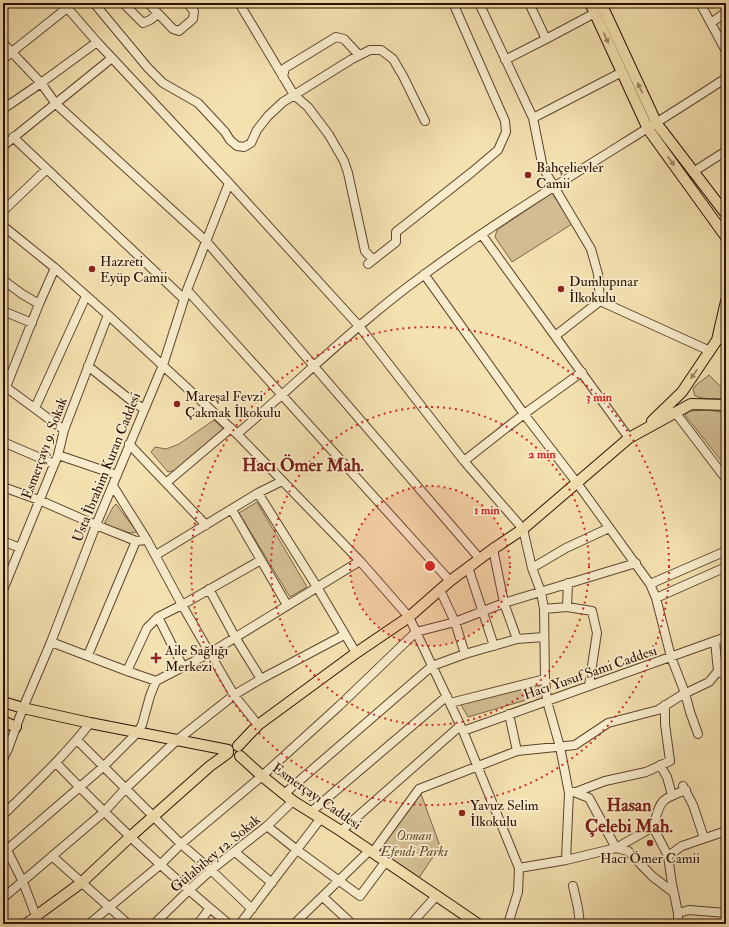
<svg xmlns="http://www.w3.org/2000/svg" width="729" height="927" font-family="'IM FELL Double Pica',serif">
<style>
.green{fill:#d2bd92;stroke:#7e6649}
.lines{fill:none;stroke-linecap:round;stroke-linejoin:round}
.minor-casing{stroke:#5d442c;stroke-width:10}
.major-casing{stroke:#2b0f00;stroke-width:12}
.minor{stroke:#f8eccc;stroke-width:8}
.major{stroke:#f4e1b0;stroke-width:10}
.oneway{fill:#9a8261}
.ring{fill:none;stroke:#d62828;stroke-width:2;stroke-dasharray:2 4}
.poi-dot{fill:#8f2418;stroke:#f8eccc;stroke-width:1.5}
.labels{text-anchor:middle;stroke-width:3.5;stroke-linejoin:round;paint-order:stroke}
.poi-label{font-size:14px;fill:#2b0f00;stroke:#f8eccc;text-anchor:start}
.street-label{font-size:14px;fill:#2b0f00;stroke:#f8eccc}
.park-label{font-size:14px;font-style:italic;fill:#654c33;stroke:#f8eccc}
.district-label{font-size:18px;font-weight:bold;fill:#7a1f14;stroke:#f8eccc}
.centre{fill:#d62828;stroke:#f8eccc;stroke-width:2}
.ring-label{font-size:12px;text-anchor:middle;font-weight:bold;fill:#d62828;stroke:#f8eccc;stroke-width:3.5;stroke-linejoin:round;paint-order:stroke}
</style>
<rect width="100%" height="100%" fill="#f4e1b0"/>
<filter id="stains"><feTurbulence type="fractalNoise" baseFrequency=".005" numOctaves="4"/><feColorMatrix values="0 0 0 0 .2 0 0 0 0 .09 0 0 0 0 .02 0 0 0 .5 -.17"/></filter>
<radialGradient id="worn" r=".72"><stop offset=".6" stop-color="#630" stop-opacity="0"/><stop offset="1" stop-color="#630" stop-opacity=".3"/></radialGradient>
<path class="green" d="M552,193L572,224L512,262L495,237L497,230Z
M709,375L726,392V399C715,398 705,400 695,396L693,389L696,385Z
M708,410L726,413V461L723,463L685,415L690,411Z
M214,420L223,429L177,470L168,472L151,452L155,447L166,449L179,444Z
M257,502L307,587L290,597L239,513Z
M116,504L137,532L130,533L106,525L105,522L113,507Z
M538,683L540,696L468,717L460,703Z
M421,794L440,846L419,878L378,852Z"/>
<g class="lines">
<g class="minor-casing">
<path id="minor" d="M63,3L97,42L229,183L359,326L464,461L523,529L532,568L541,592L544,609L545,679L547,701L560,747L569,793L566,860
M94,3L148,68L163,83L198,103L225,132L230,140L237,146L244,147L251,143L257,130L268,116L283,102L352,59L370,50H381L393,59L403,76L425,121
M123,3L143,23L150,20L158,14
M148,3L173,29L179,31L193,19L194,11L187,3
M239,3L294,95L308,107L329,135L344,161L348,173L365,251L373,260
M479,3L533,118L543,168L591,249L598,274L600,301L710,351
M700,3L726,51
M711,23L726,12
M546,39L595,13
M3,43L41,83L56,104L206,241L480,559
M3,59L67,8
M505,60L546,39L529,3
M283,77L285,68L336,37L344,39L359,55
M3,109L41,83L97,42
M533,118L622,72
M13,137L184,299
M3,146L112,58
M693,172L726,151
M3,211L47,169
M3,226L55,268L108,315L237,434L360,561L409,617L463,731L519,868L518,892L508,924
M482,235L555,336
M368,264L396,242V232L472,172L498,150L506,132L505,121L453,3
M424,274L524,414L577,483L650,584L726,551
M3,280L22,294L39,304
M187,290L450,581
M600,301L555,336L629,438
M3,311L32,323
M88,366L133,402L144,409
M3,385L64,430
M6,387L39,304L55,268
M35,408L86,296
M675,412L726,479
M237,434C300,381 358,322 425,274C521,203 626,144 726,78
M3,442L54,464
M129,444L206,525
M58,455L117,475
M464,461L524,414L582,372
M166,483L231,428
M113,486L147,540L182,605L234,695L258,725
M3,487L39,500L96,525L136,541L147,540
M258,493L317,587L356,653
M232,510L287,605
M3,541L20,548
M493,549L504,603L517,639
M156,555L258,493L282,481
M468,567L494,646
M532,568L566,548L609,528
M650,584L656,598L671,657L685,693L690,712L698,734
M209,589L235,637L261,679
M3,590L58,455L64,430L108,315
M440,590L455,622L465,654
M656,598L726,567
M567,607L568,583
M544,609L567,607L592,611L597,633L589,685
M158,617L183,667
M715,641L718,671
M51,642L127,671L156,681
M88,655L136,541
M127,671L147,628L158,617L182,605L261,560
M450,703L545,679
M509,714L517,751
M463,731L726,637
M77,740L181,844L211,870L252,909
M3,759L8,749L23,708L51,642L96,525L163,365L187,290L229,183
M56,763C111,820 168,874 229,924
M660,765L667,777L672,795
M683,786L693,805L704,838
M574,792L589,798L616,848
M576,792L605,781L646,772L670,761L665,724V705
M284,794L432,666L465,654L517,639L544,637
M312,811L447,696
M3,815C33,785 64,757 90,723
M267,826L297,850L360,896L386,861
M653,827C661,800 659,800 686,790
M341,831L460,726
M3,842L23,882L36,916L40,924
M616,848L628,851L652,876L674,893
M235,852L272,883
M373,852L419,789L517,751L575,745L608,723L658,710L685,693L688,692L709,682L718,671L726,676
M3,853L103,767L137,733L142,725L150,696L156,681L210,653L360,561
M52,856L128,924
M668,856L682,846L726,831
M519,868L566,860L616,848L653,827L668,856L672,884L678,913V924
M573,886L578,908L580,924
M323,897L352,924
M3,898L104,812L125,789L176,741L234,695L261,679L344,635
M678,913L689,910L726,913
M24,924L36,916
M89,924L160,865L181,844L262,776L339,706L416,632L455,622L504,603L636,563
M154,924L189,890L211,870L267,826L293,801
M198,924L210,908
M240,924L321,818
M294,924L370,850
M411,924L437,895"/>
</g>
<g class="major-casing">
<path id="major" d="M590,3L648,129L726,237
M601,3L657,124L726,214
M652,421L682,392L717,340L726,301
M3,702L23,708L90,723L228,750
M3,721L16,727
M238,746L258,725L356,653L409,617L450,581L493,549L523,529L629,438L691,404L726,405
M240,756L262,776L293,801L341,831L478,924
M36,916L81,883L130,837L210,766L228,753"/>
</g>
<use href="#minor" class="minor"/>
<use href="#major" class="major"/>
</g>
<defs><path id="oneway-solid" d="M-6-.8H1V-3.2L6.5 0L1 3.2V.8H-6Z"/></defs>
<g class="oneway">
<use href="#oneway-solid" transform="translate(606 38) rotate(65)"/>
<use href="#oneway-solid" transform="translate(640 88) rotate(-115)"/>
<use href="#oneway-solid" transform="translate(671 161) rotate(54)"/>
<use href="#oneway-solid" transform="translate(694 374) rotate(125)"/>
</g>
<circle cx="430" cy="566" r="80" fill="#d62828" fill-opacity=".12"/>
<g class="ring">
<circle cx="430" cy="566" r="80"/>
<circle cx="430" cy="566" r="159"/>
<circle cx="430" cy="566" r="239"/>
</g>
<g class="poi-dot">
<circle cx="528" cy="175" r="4"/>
<circle cx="92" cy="269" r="4"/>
<circle cx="561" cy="289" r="4"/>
<circle cx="177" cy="404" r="4"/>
<path d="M154 652h4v4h4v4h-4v4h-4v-4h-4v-4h4z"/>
<circle cx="462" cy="813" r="4"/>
<circle cx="650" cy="843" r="4"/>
</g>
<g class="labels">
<g class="poi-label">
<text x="536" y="172">Bahçelievler<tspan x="536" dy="16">Camii</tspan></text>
<text x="100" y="266">Hazreti<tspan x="100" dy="16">Eyüp Camii</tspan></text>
<text x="569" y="286">Dumlupınar<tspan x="569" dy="16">İlkokulu</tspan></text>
<text x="185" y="401">Mareşal Fevzi<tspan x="185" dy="16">Çakmak İlkokulu</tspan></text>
<text x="165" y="655">Aile Sağlığı<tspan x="165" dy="16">Merkezi</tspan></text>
<text x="470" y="810">Yavuz Selim<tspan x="470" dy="16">İlkokulu</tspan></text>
<text x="650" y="863" text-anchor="middle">Hacı Ömer Camii</text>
</g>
<g class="street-label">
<text transform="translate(44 448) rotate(-70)" y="5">Esmerçayı 9. Sokak</text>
<text transform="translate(106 467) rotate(-68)" y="5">Usta İbrahim Kuran Caddesi</text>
<text transform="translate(590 672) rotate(-19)" y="5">Hacı Yusuf Sami Caddesi</text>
<text transform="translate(317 796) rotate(35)" y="5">Esmerçayı Caddesi</text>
<text transform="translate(215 853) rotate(-40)" y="5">Gülabibey 12. Sokak</text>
</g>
<g class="park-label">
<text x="414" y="840">Osman<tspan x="414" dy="16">Efendi Parkı</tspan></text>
</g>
<g class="district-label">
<text x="303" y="471">Hacı Ömer Mah.</text>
<text x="629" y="811">Hasan<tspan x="629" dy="21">Çelebi Mah.</tspan></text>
</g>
</g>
<circle cx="430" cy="566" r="6" class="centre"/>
<g class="ring-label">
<text x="599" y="401">3 min</text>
<text x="542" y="458">2 min</text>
<text x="487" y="514">1 min</text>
</g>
<rect width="729" height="927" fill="none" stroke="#f4e1b0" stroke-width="16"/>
<rect x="4" y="4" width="721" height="919" fill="none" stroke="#2b0f00" stroke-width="2"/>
<rect x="8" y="8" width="713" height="911" fill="none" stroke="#2b0f00"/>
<rect width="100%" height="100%" filter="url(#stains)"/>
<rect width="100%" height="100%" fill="url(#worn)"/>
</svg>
